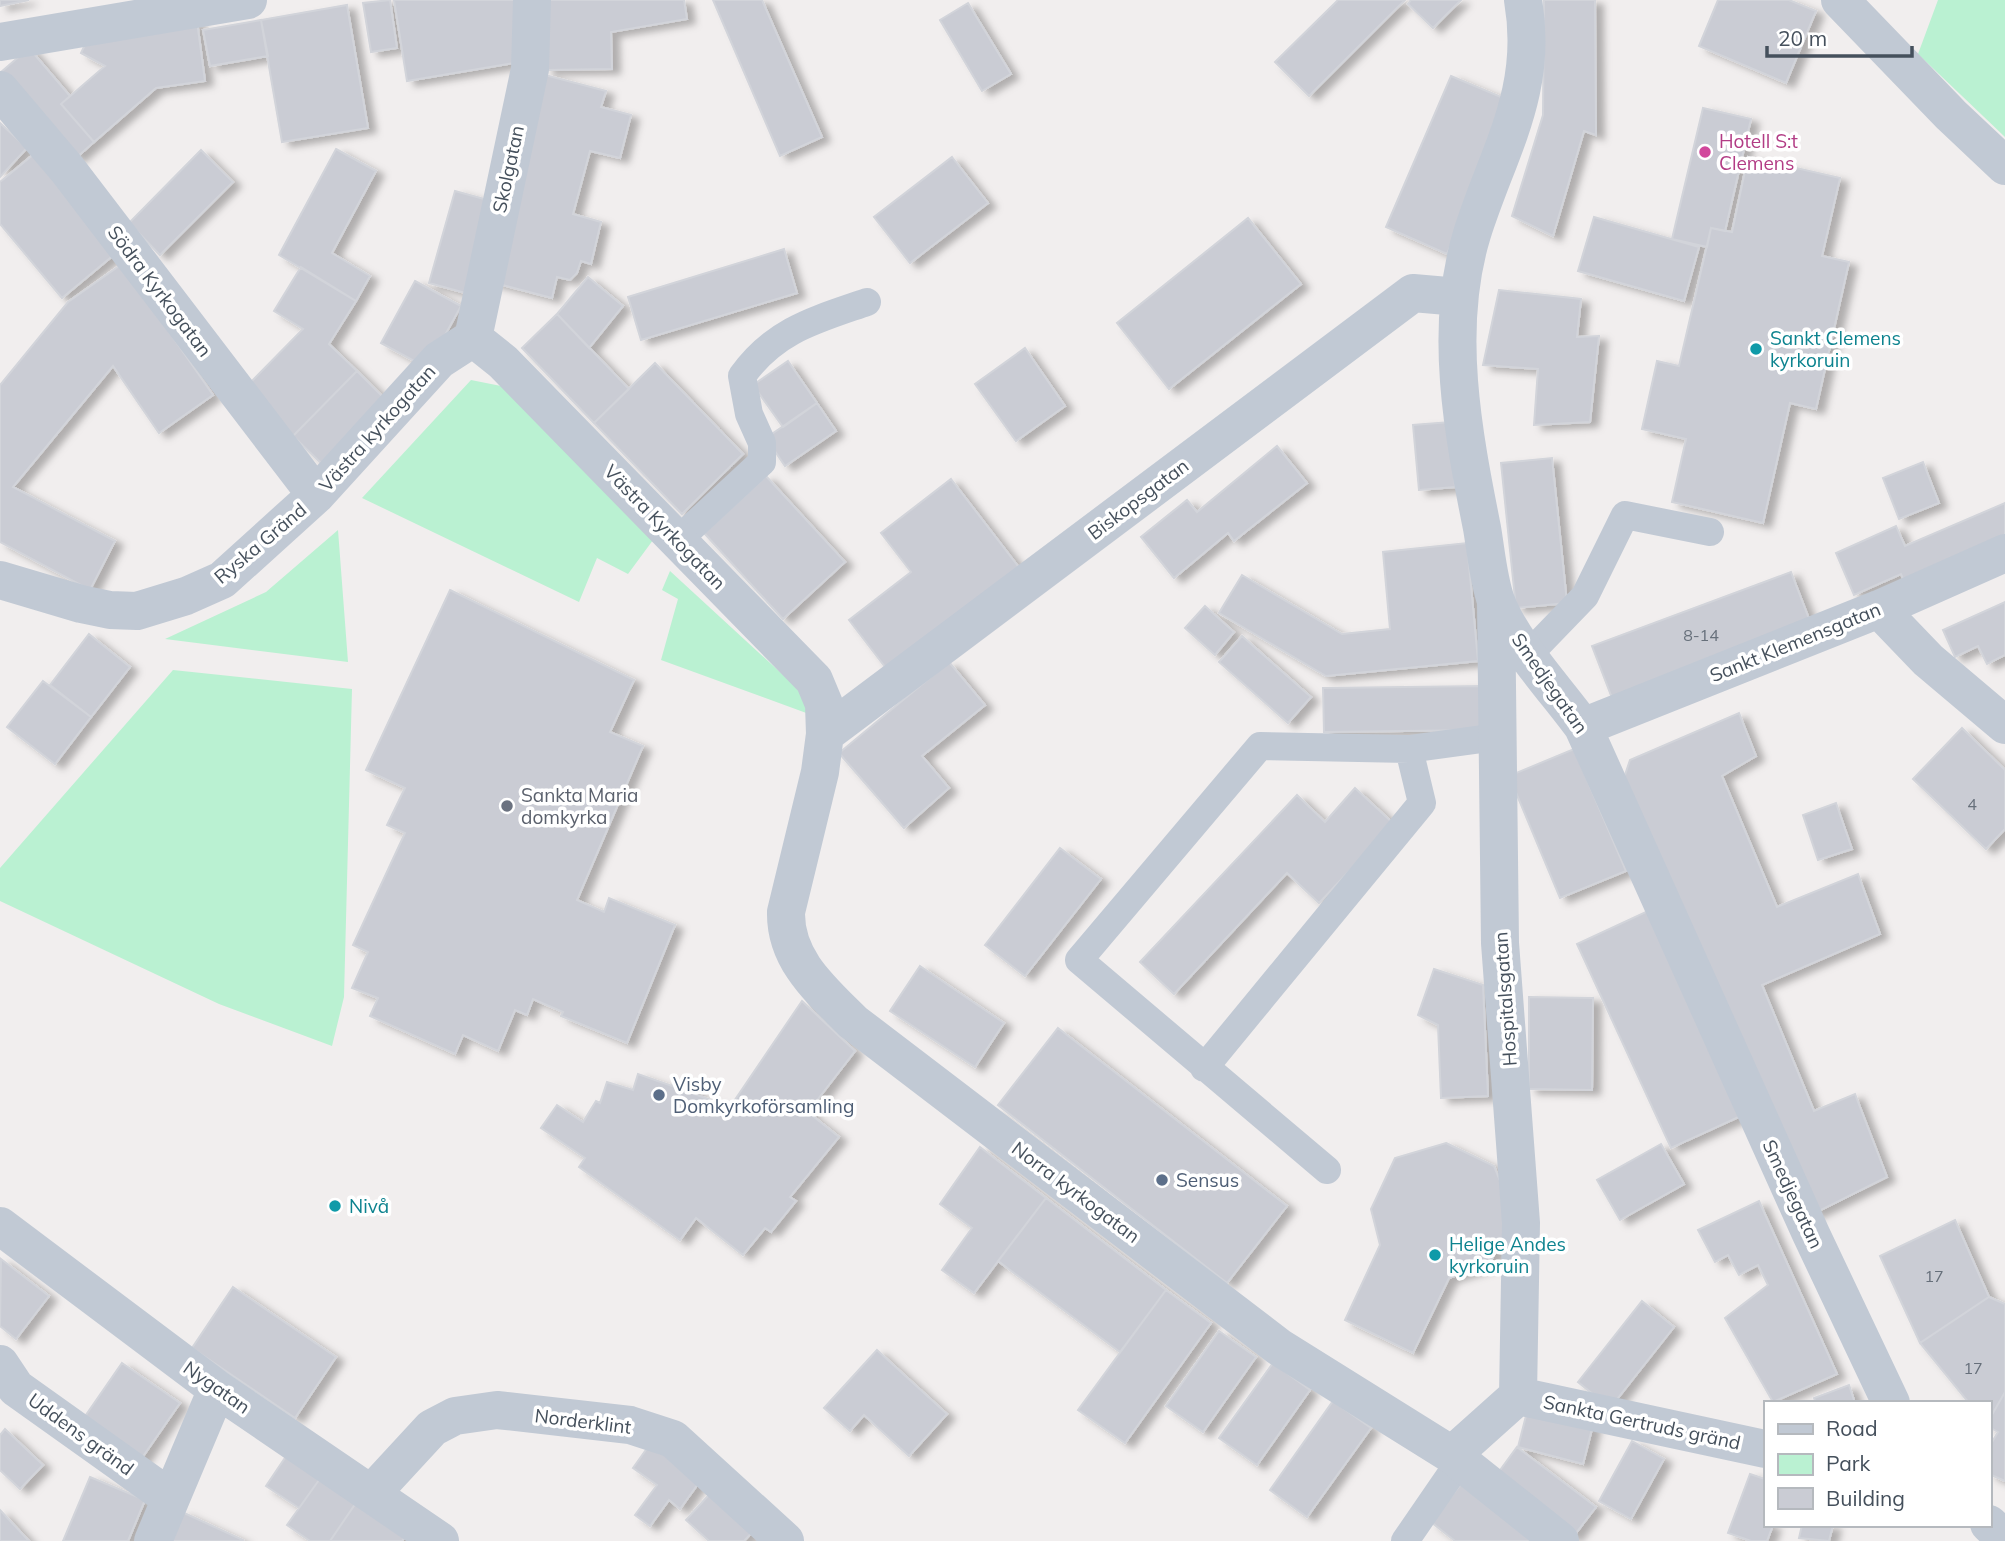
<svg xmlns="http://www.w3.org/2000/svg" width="2005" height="1541" font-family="Mulish,sans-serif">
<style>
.green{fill:#baf1d2}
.building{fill:#caccd4;stroke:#d2d4da;stroke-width:2;filter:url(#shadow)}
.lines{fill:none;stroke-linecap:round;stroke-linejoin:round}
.service{stroke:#c1c9d4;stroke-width:28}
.minor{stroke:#c1c9d4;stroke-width:38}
.hotel-dot{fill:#d1479c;stroke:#fff;stroke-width:2.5}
.culture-dot{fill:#0f9aa8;stroke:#fff;stroke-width:2.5}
.worship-dot{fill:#6b7280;stroke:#fff;stroke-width:2.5}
.service-dot{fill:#5c6f8a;stroke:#fff;stroke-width:2.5}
.labels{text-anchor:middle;stroke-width:7;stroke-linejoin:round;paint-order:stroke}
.number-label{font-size:16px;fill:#666f7a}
.hotel-label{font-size:19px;fill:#b23c85;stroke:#fff;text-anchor:start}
.street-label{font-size:19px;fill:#45505c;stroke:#fff}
.culture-label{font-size:19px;fill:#0d838f;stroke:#fff;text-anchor:start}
.worship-label{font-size:19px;fill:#5b616d;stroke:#fff;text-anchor:start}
.service-label{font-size:19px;fill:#4e5e75;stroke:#fff;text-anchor:start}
</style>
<defs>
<filter id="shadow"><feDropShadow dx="8" dy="4.5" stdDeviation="3.5" flood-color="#0004"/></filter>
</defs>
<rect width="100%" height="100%" fill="#f1eeee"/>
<path class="green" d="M1938,0H2005V137L1918,54Z
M471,380L501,386L656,536L628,574L597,558L579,602L362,498Z
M338,530L348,662L165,639L266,592Z
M670,571L806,696L809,714L661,660L678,599L662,590Z
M173,670L352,689L344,997L332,1046L219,1004L0,901V868Z"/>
<path class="building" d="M0,0H29L0,6Z
M390,0L397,48L371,52L363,3Z
M394,0H523L514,63L407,81Z
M545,0H684L687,19L611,32L612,69L546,70Z
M713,0H762L822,137L780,156Z
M1338,0H1405L1309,96L1275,62Z
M1411,0H1461L1433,28L1408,4Z
M1544,0H1595L1596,135L1584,131L1553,236L1512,216L1543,115Z
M1718,0H1789L1816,11L1786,83L1699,46Z
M968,3L1011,74L982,91L940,20Z
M347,5L368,128L282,142L261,20Z
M261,20L268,56L210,66L203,30Z
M197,21L205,81L156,88L94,142L61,104L105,66L81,53L89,36Z
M29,48L70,96L61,104L94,142L76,158L1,72Z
M545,75L606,91L601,107L631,115L620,158L590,151L573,214L601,222L591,264L581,261L577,273L570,280L557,277L552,298L491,282Z
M1451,76L1513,102L1447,254L1386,227Z
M1703,108L1751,119L1725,231L1711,228L1707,247L1672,239Z
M0,123L27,148L0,177Z
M336,149L376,171L332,253L370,276L356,301L279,255Z
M201,150L233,182L160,255L129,223Z
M34,154L116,253L62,298L0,224V182Z
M952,157L988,203L910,263L874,217Z
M1748,157L1840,178L1822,256L1849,262L1816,409L1790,403L1763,523L1672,502L1686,439L1642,429L1657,361L1679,366L1711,228L1732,232Z
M455,191L495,202L469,294L429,283Z
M1594,217L1699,247L1684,301L1578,271Z
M1248,218L1301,284L1169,389L1117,323Z
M784,249L797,293L641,340L628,297Z
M122,264L213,395L159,433L113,366L13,487L115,541L90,590L0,542V385L68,302Z
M301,267L356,301L329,344L357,371L293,436L245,388L303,329L274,311Z
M588,277L623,306L589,348L557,314Z
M415,281L461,306L427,368L381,343Z
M1499,290L1581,299L1577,337L1599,336L1590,422L1534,425L1538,369L1483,365Z
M557,314L629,389L594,423L522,348Z
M1025,348L1065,406L1016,441L975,384Z
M788,361L817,403L783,427L753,385Z
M655,363L743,454L682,514L594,423Z
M357,371L389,403L325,467L293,436Z
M817,403L836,431L785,466L766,438Z
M1450,422L1455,487L1419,490L1413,425Z
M1277,446L1307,483L1234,541L1228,533L1174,578L1141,537L1187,500L1197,512Z
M1552,458L1567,603L1516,608L1501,463Z
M1923,462L1939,503L1899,519L1883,478Z
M766,476L845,562L783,619L704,533Z
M951,479L1021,570L889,672L849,620L911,572L881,533Z
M2005,503V540L1905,583L1901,574L1854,595L1836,553L1896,526L1905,546Z
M1467,543L1478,661L1326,676L1219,613L1242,575L1342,634L1390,629L1383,552Z
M1791,572L1811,624L1612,698L1592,646Z
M450,590L634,680L610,732L643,746L577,900L604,912L609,898L675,925L627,1043L561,1016L563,1012L533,999L527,1015L515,1010L498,1051L463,1035L455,1054L370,1016L378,998L352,988L368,952L353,945L405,833L387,825L405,788L366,770Z
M2005,602V655L1987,664L1978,646L1955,657L1943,630Z
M1205,606L1234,632L1215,655L1185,628Z
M89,634L130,667L91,717L50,685Z
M1242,636L1311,697L1288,723L1219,662Z
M949,662L985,705L922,756L949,788L904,828L839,753Z
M43,681L91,717L55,764L7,727Z
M1484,686V730L1324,732L1323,688Z
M1739,713L1756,756L1722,776L1777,907L1858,874L1880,934L1762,985L1814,1111L1855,1094L1887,1177L1813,1214L1623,781L1630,760Z
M1962,728L2005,770V829L1986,849L1913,779Z
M1574,749L1626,871L1560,898L1509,776Z
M1355,788L1394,824L1319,903L1287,873L1174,994L1140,962L1297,795L1325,822Z
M1836,803L1852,849L1818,860L1803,815Z
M1060,848L1101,879L1025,976L985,945Z
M1650,910L1743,1115L1671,1148L1577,944Z
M920,966L1004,1023L975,1067L890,1011Z
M1434,969L1483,985L1488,1096L1441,1098L1438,1025L1418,1015Z
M1529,997L1593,998L1592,1090L1529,1089Z
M802,1001L855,1051L808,1112L839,1137L790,1197L796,1201L771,1232L765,1228L743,1255L696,1218L680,1240L579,1167L585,1158L541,1128L557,1105L583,1122L596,1101L600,1103L607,1082L633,1090L638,1074L672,1086L674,1080L697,1088L694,1094L730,1107Z
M1058,1028L1287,1206L1227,1283L998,1105Z
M1446,1143L1494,1166L1514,1215L1489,1265L1449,1278L1413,1353L1345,1320L1380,1245L1371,1209L1395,1158Z
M1661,1144L1684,1184L1620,1220L1597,1180Z
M980,1147L1046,1198L974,1293L942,1270L972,1228L940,1204Z
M1046,1198L1166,1290L1120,1352L998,1261Z
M1759,1201L1837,1374L1773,1402L1725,1318L1768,1285L1758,1265L1739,1275L1728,1255L1715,1262L1698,1230Z
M1955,1220L1989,1297L1920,1343L1880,1256Z
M1,1259L49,1296L16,1339L0,1326Z
M233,1287L336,1357L295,1418L192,1348Z
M1166,1290L1211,1323L1125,1443L1078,1410Z
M1989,1297L2005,1304V1392L1989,1420V1403H1969L1920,1343Z
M1642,1301L1674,1327L1610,1408L1578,1382Z
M1219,1331L1256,1357L1203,1432L1166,1406Z
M877,1350L947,1414L909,1456L864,1415L850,1431L824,1408Z
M122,1363L180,1403L137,1465L79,1425Z
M1273,1363L1310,1390L1257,1465L1219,1438Z
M1849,1385L1855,1403H1816L1814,1398Z
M2005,1392V1481L1989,1474V1447L1998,1432L1989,1427V1420Z
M1333,1401L1371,1428L1307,1517L1270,1490Z
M1528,1408L1593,1425L1583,1464L1518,1447Z
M5,1429L43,1465L20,1489L0,1470V1435Z
M653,1440L703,1477L680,1509L669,1500L650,1526L635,1515L657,1485L633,1468Z
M1632,1441L1664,1459L1631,1519L1599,1501Z
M1517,1447L1596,1507L1573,1537L1495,1477Z
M291,1449L324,1473L299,1508L266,1486Z
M324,1473L360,1497L330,1541H310L287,1525Z
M1750,1474L1765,1479V1525H1773L1767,1541H1751L1728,1533Z
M90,1477L145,1500L128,1541H63Z
M1461,1484L1534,1541H1455L1431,1522Z
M717,1486L759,1525L744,1541H709L686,1520Z
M360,1497L409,1531L402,1541H330Z
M0,1510L29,1541H0Z
M182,1512L243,1540L242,1541H169Z
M1802,1525H1833L1829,1541L1799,1538Z"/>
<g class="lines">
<path class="service" d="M678,540L762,462V443L749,414L742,376C775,330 815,320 867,302
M1528,655L1585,596L1625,515L1710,532
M1409,749L1497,737
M1204,1068L1422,803L1409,749L1260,746L1079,960L1327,1170
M1405,1541L1460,1461"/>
<path class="minor" d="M1523,0C1539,92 1498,151 1472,234C1443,329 1463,433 1482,528C1486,551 1488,578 1496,601C1511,642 1557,691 1583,727L1811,1234L1891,1403
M1840,0L1951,115L2005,166
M0,42L248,0
M0,90L67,169L316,495
M473,338L503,362L814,680L824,704L825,734L820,772L786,912C785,960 821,990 853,1022L1279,1347L1452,1455L1560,1541
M473,338L530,69L532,0
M0,580L81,604L110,610L137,611L186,596L222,580L316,495L439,360L473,338
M1496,601L1500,943L1521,1223L1518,1396
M1879,609L1928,660L2005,725
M1583,727L1879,609L2005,553
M825,734L1413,293L1459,297
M0,1226L217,1389L440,1541
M0,1364L16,1388L169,1497
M1518,1396L1765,1449
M1452,1455L1518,1396
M372,1493L432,1428L455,1416L497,1410L630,1425L673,1439L785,1541
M1989,1524L2005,1539
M153,1541L217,1389"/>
</g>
<circle class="hotel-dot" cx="1705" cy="152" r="7"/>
<g class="culture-dot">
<circle cx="1756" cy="349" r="7"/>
<circle cx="335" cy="1206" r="7"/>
<circle cx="1435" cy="1255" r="7"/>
</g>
<circle class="worship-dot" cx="507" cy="806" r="7"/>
<g class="service-dot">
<circle cx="659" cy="1095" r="7"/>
<circle cx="1162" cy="1180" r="7"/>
</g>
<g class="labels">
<g class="number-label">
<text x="1701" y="641">8-14</text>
<text x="1972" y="810">4</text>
<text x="1934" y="1282">17</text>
<text x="1973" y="1374">17</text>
</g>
<g class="hotel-label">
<text x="1719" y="148">Hotell S:t<tspan x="1719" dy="22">Clemens</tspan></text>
</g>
<g class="street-label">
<text transform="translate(508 169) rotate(-78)" y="7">Skolgatan</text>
<text transform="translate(160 291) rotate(53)" y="7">Södra Kyrkogatan</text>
<text transform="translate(377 428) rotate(-48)" y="7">Västra kyrkogatan</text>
<text transform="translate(1138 499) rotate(-37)" y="7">Biskopsgatan</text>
<text transform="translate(665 527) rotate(46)" y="7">Västra Kyrkogatan</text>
<text transform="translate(260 543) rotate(-40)" y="7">Ryska Gränd</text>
<text transform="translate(1795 642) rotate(-22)" y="7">Sankt Klemensgatan</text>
<text transform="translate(1550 683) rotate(55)" y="7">Smedjegatan</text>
<text transform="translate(1505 999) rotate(-94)" y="7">Hospitalsgatan</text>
<text transform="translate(1076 1192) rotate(37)" y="7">Norra kyrkogatan</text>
<text transform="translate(1793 1194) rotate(65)" y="7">Smedjegatan</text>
<text transform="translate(217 1387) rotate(35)" y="7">Nygatan</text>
<text transform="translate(583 1421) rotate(7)" y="7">Norderklint</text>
<text transform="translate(1642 1422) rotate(12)" y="7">Sankta Gertruds gränd</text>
<text transform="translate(81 1434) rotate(36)" y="7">Uddens gränd</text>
</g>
<g class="culture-label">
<text x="1770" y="345">Sankt Clemens<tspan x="1770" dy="22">kyrkoruin</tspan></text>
<text x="349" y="1213">Nivå</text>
<text x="1449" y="1251">Helige Andes<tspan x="1449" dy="22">kyrkoruin</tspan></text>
</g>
<g class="worship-label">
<text x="521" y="802">Sankta Maria<tspan x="521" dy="22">domkyrka</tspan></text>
</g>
<g class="service-label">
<text x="673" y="1091">Visby<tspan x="673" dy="22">Domkyrkoförsamling</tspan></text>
<text x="1176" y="1187">Sensus</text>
</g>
</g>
<rect x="1764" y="1401" width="228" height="126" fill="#ffffff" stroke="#b5b9be" stroke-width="2"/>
<rect x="1778" y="1424" width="35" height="10" fill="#c1c9d4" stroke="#b5b9be" stroke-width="2"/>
<text x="1826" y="1436" font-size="21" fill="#45505c">Road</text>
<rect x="1778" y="1454" width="35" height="21" fill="#baf1d2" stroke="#b5b9be" stroke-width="2"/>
<text x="1826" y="1471" font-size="21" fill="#45505c">Park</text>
<rect x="1778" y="1488" width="35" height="21" fill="#caccd4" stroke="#b5b9be" stroke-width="2"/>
<text x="1826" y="1506" font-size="21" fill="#45505c">Building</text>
<path d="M1767 46v10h145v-10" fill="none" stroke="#45505c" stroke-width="3.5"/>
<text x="1778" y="46" font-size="21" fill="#45505c" stroke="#ffffff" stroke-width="5" paint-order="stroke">20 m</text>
</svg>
